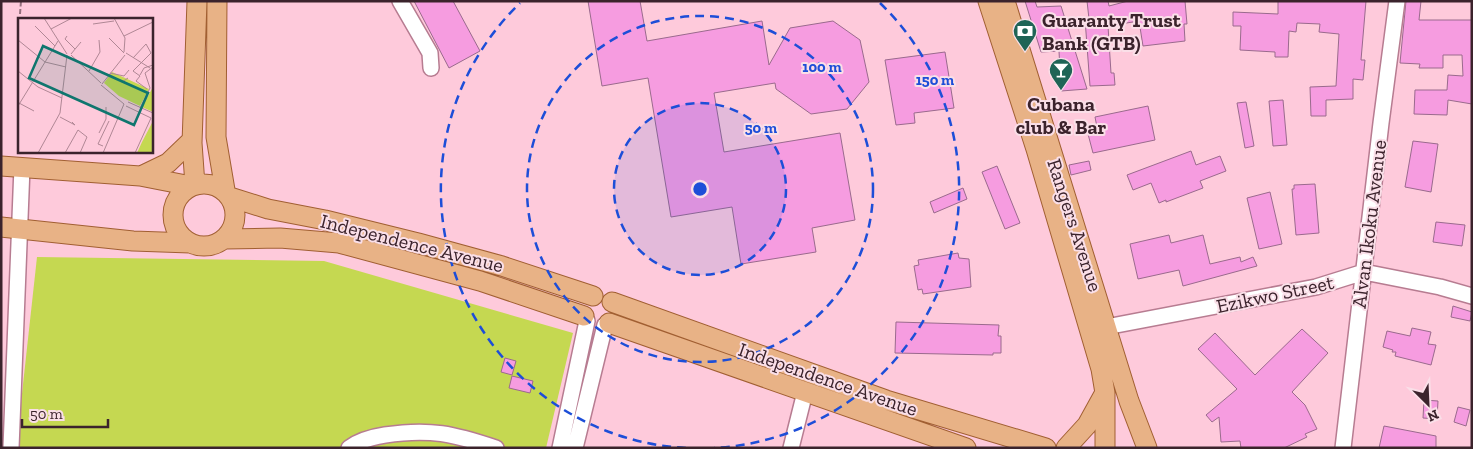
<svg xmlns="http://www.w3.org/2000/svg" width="1473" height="449" font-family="'Zilla Slab',serif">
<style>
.green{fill:#c5d851}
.building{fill:#f69ce0;stroke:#9a6a8d}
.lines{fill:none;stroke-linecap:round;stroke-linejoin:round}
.minor-casing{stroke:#b77c91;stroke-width:18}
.major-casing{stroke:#a15f32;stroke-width:21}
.path{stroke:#95707d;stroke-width:2;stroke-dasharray:5 2.5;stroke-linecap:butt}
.minor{stroke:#fff;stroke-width:15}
.major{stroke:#e8b286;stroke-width:19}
.ring{fill:none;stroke:#1d4ed8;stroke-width:2.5;stroke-dasharray:9 6}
.labels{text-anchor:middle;stroke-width:4;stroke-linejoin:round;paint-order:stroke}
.poi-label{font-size:20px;font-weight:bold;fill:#3b232c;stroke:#fadfe8;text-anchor:start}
.street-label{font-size:20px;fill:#3b232c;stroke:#fadfe8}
.inset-road{fill:none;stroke:#b08795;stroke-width:1}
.view{fill:#0f766e;fill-opacity:0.15;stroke:#0f766e;stroke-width:2.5}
.inset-edge{fill:none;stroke:#3b232c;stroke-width:2.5}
.centre{fill:#1d4ed8;stroke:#fadfe8;stroke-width:2.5}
.ring-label{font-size:15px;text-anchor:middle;font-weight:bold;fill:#1d4ed8;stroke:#fadfe8;stroke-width:4;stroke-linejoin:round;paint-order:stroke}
</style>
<rect width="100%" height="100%" fill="#fecadb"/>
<path class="green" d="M37,257L324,261L573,333L546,448H16Z"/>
<path class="building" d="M414,1H453L480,51L449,68Z
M588,1H640L647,41L762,21L769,65L790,28L833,21L860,40L869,82L847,109L811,114L776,89L775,83L714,93L724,152L840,133L855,220L812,228L816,252L741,264L732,207L671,217L648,78L602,86Z
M1025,1H1035L1037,7L1061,6L1087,89L1061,91L1059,51L1041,52Z
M1087,1H1108L1109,6L1128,1H1185L1187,24H1184L1185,41L1143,46L1139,21L1108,26L1111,73H1114L1115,85L1090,86L1085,19H1089Z
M1278,1H1366L1361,60H1365L1363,80L1353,79V99L1326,100V116H1311L1310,87L1336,86L1339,34L1319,32L1320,24L1297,23L1296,32L1289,31L1288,57H1275V52L1240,50L1241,26H1233V12L1278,14Z
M1406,1H1421L1419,20H1472V104L1448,100L1447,115L1414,114L1415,90H1447L1448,75L1463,76L1462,55H1443V68H1419L1420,64L1400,63Z
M945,52L954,108L914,113L915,123L896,125L885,60Z
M1283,100L1287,145L1273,146L1269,101Z
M1246,102L1254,146L1245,148L1237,103Z
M1148,106L1155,140L1093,153L1088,134L1098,132L1095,117Z
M1413,141L1438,144L1431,192L1405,187Z
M1191,151L1196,165L1220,156L1226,171L1200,181L1203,188L1166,202V200L1159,203L1151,183L1133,190L1127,175Z
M1089,161L1091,170L1071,175L1069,165Z
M997,166L1020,223L1005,229L982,172Z
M1315,184L1319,233L1296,235L1292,189H1294V185Z
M963,188L967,199L934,213L930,202Z
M1270,192L1282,244L1259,249L1247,198Z
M1436,222L1465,225L1462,246L1433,242Z
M1169,235L1171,243L1203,235L1210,264L1240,257L1241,262L1253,257L1257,266L1183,286L1179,270L1138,279L1130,244Z
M958,253L959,258L969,259L971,287L923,294L922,289L918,290L914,266L919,265L918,260Z
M1453,306L1472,312L1470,321L1451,317Z
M896,322L999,325L998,336H1001V353H993V355L895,353Z
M1412,328L1431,332L1428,344L1436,345L1431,365L1395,356L1396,352H1392L1393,350L1383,347L1387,331L1410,336Z
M1302,329L1328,353L1292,392L1305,405L1317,429L1305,434L1307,437L1284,448H1241L1240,441L1221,442L1219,417L1212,422L1206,415L1237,389L1198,349L1215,333L1255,375Z
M505,358L516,361L512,375L501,372Z
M512,376L533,381L530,393L509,388Z
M1424,400L1438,401L1437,419L1423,418Z
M1458,407L1470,410L1466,426L1454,422Z
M1384,426L1436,436V448H1379Z"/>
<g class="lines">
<g class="minor-casing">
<path id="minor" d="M400,1L430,53L431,68
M1106,327L1316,287L1364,272L1440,287L1472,296
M11,448L22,167
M349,448C360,440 372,437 385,435C430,428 454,434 496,448
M560,448L587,321
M575,448L605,325
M791,448L805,392
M1343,448L1381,123L1397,1"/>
</g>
<g class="major-casing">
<path id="major" d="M217,1L216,137L225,190
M988,1L1036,149L1101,369L1105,393V448
M1005,1L1129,401L1147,448
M1,166L140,176L191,186
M141,176L168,163L192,140
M173 215a31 31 0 1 1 62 0a31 31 0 1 1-62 0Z
M195,185L192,143L197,1
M230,197L268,209L325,220L418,243L502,266L593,296
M1,227L133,241L190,243
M225,239L280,238L339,243L480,281L584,316
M612,302L886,400L1046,448
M609,323L966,448
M1066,448L1087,425L1103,396"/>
</g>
<path class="path" d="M20,14L21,1"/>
<use href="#minor" class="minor"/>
<use href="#major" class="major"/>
</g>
<circle cx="700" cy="189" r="86" fill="#1d4ed8" fill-opacity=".12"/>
<g class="ring">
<circle cx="700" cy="189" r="86"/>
<circle cx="700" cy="189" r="173"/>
<path d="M686 448A259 259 0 0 1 520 3M880 3A259 259 0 0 1 714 448"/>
</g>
<defs>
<g id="bank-pin" transform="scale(1.25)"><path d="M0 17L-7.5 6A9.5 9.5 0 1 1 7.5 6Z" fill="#1f6456" stroke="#fadfe8"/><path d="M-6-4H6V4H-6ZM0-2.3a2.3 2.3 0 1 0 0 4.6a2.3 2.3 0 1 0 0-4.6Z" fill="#fff"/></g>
<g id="bar-pin" transform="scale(1.25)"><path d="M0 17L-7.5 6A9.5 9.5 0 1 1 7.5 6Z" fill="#1f6456" stroke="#fadfe8"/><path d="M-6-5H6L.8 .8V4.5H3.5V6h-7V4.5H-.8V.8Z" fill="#fff"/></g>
</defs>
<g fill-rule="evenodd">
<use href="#bank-pin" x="1025" y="31"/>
<use href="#bar-pin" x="1061" y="70"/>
</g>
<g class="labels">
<g class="poi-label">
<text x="1042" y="27">Guaranty Trust<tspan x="1042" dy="23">Bank (GTB)</tspan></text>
<text x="1061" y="111" text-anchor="middle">Cubana<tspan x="1061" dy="23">club &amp; Bar</tspan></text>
</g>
<g class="street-label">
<text transform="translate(1369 224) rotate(-83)" y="7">Alvan Ikoku Avenue</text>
<text transform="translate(1075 225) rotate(72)" y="7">Rangers Avenue</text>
<text transform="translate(412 243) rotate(14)" y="7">Independence Avenue</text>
<text transform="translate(1275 294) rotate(-12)" y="7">Ezikwo Street</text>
<text transform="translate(828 379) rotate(19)" y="7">Independence Avenue</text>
</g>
</g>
<g transform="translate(18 18)">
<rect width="135" height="135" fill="#fecadb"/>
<path d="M94,54L131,71L122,88L101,78L86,65ZM135,69V94L124,89ZM135,103V135H119L124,124Z" fill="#c5d851"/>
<path class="inset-road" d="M26,0L49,36M96,0L107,20L106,34M75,6L96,3M17,8L37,28M33,11L54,0M49,18L47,21L57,31M106,18L135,4M91,20L106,35M0,22L27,44L48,49M108,35L132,50M53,36L63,24M53,37L83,65M115,40L128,26L133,35L115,53L122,58L118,63L129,71M0,53L20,69L44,80M71,53L82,34L81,22M92,55L106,58L111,52M91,56L104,64L110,60M122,57L126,50L135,47M84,66L107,37M83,67L106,86M110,84L135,95M1,85L16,93M0,88L40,23M108,88L133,100M122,90L132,70L127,55L135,49M42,99L57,107L54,104M81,115L88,101V89M85,128L80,126L91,103M20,135L42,95L49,37M47,135L60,112L69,119L62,135M85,135L106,86M117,135L133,100"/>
<path class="view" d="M25,28L130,75L116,107L11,60Z"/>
<rect width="135" height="135" class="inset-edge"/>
</g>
<circle cx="700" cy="189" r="8" class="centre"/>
<g class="ring-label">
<text x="822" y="72">100 m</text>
<text x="935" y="85">150 m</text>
<text x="761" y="133">50 m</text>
</g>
<rect width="1473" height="449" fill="none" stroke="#3b232c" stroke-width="5"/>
<g transform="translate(1428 404) rotate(156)" stroke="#fadfe8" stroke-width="4" paint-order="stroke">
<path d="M0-4L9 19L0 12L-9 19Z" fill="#3b232c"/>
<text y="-8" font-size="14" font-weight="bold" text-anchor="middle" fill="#3b232c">N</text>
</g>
<path d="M22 419v8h86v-8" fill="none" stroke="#3b232c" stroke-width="2.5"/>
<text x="30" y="419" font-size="15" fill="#3b232c" stroke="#fadfe8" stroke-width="4" paint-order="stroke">50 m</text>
</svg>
